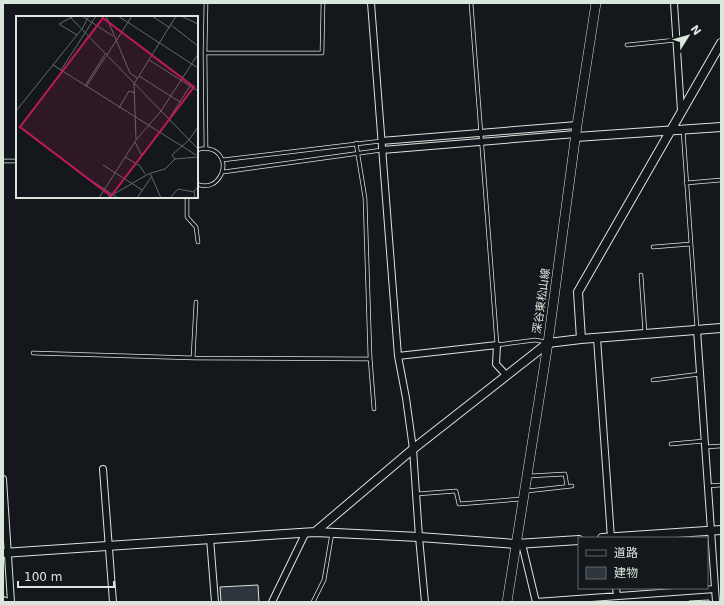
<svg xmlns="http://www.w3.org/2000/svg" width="724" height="605" font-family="'DejaVu Sans','Noto Sans JP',sans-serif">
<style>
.building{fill:#2c363c;stroke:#d8e6dc}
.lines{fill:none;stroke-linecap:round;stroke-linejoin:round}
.lane-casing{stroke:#d8e6dc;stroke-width:4.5}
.street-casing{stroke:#d8e6dc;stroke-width:8}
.secondary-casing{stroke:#d8e6dc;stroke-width:10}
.primary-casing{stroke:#d8e6dc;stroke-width:10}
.lane{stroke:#14181c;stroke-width:3}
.street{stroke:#14181c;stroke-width:6}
.secondary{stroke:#14181c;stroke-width:8}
.primary{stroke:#14181c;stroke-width:9}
.labels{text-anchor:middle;stroke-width:3;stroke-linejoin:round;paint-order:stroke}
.street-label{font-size:11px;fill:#d8e6dc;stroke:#14181c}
.inset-road{fill:none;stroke:#626a69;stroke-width:1}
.view{fill:#c2185b;fill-opacity:0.15;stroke:#c2185b;stroke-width:2}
.inset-edge{fill:none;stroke:#d8e6dc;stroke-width:2}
</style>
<rect width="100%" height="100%" fill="#14181c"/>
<path class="building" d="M258,585L259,602H221L220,587Z
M709,600V602H689V601Z"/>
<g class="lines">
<g class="lane-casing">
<path id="lane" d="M206,3L205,53L206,149
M471,3L497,345L535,340L546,342
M627,45L676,40
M205,53H322L323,3
M683,130L697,329
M356,143L365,198L370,357L374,409
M197,150C202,148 208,148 213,150C234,160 219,194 197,184
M222,160L381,141
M3,161H17
M223,172L382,150
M686,183L721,180
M187,197V217L196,227L198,242
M653,247L691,244
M641,275L645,333
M33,353L195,358L370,359
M193,358L196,302
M653,380L700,374
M671,444L704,441
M705,447L721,446
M529,476L565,474L567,486
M707,486L721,485
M527,491L572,486
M417,494L456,491L459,504L521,499
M313,602L324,580L332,533"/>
</g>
<g class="street-casing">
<path id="street" d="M371,3L398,356L406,398L413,449L419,537L425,602
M674,3L681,111
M381,141L577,125
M382,150L576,134
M697,330L716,602
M597,338L611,538
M398,356L497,345L496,364L507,376
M103,469L113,602
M3,479L11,602
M210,538L215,602
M522,544L536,602
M616,588L617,596
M3,600L9,602
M272,602L306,532
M536,602L715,589"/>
</g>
<g class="secondary-casing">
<path id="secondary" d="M576,137L721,127
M581,339L578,292L721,43
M315,532L413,449L548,343L581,339L721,328
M602,538L721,530
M3,553L315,532L419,537L516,544L579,540"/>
</g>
<g class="primary-casing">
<path id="primary" d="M507,602L548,343L577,125L596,3"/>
</g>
<use href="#lane" class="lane"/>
<use href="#street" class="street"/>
<use href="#secondary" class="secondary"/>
<use href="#primary" class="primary"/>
</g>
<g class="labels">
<g class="street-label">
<text transform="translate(541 301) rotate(-82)" y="4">深谷東松山線</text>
</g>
</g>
<g transform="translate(16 16)">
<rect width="182" height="182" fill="#14181c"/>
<path class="inset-road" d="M53,0L182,133M58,0L43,8L61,19M66,0L97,20M90,0L114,57L121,62M102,0L182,52M136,0L154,12M165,0L182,8M155,9L182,30M66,13L73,0M91,39L116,0M133,44L182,75M37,49L180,139M45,54L80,0M123,60L164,86M69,70L89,38M70,71L90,40M103,92L113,75L119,77M0,95L65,14M153,103L174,70M120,123L118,68L160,0M119,126L126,140M109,141L124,150L129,158M159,143L182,141M87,149L126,174M135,157L149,153L159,143L156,139L173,124L182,111M76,165L102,182M83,182L120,124L145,95L182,38M91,182L134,157L145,182M121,182L136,160M154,182L162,173L178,176M179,182L178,175L182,171"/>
<path class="view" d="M87,2L178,71L95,180L4,111Z"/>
<rect width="182" height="182" class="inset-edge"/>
</g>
<rect width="724" height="605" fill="none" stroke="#d8e6dc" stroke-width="8"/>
<rect x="578" y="537" width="130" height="52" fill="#14181c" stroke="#626a69"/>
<rect x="586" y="550" width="20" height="6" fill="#14181c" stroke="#626a69"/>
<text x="614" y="557" font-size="12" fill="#d8e6dc">道路</text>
<rect x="586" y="567" width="20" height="12" fill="#2c363c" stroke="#626a69"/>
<text x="614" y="577" font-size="12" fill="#d8e6dc">建物</text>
<g transform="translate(688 36) rotate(53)" stroke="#14181c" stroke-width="3" paint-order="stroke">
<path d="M0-3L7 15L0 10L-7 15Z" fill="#d8e6dc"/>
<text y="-6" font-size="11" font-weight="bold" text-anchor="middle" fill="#d8e6dc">N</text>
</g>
<path d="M18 581v6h96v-6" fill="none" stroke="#d8e6dc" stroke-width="2"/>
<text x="24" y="581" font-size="12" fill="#d8e6dc" stroke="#14181c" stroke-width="3" paint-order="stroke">100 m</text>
</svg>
